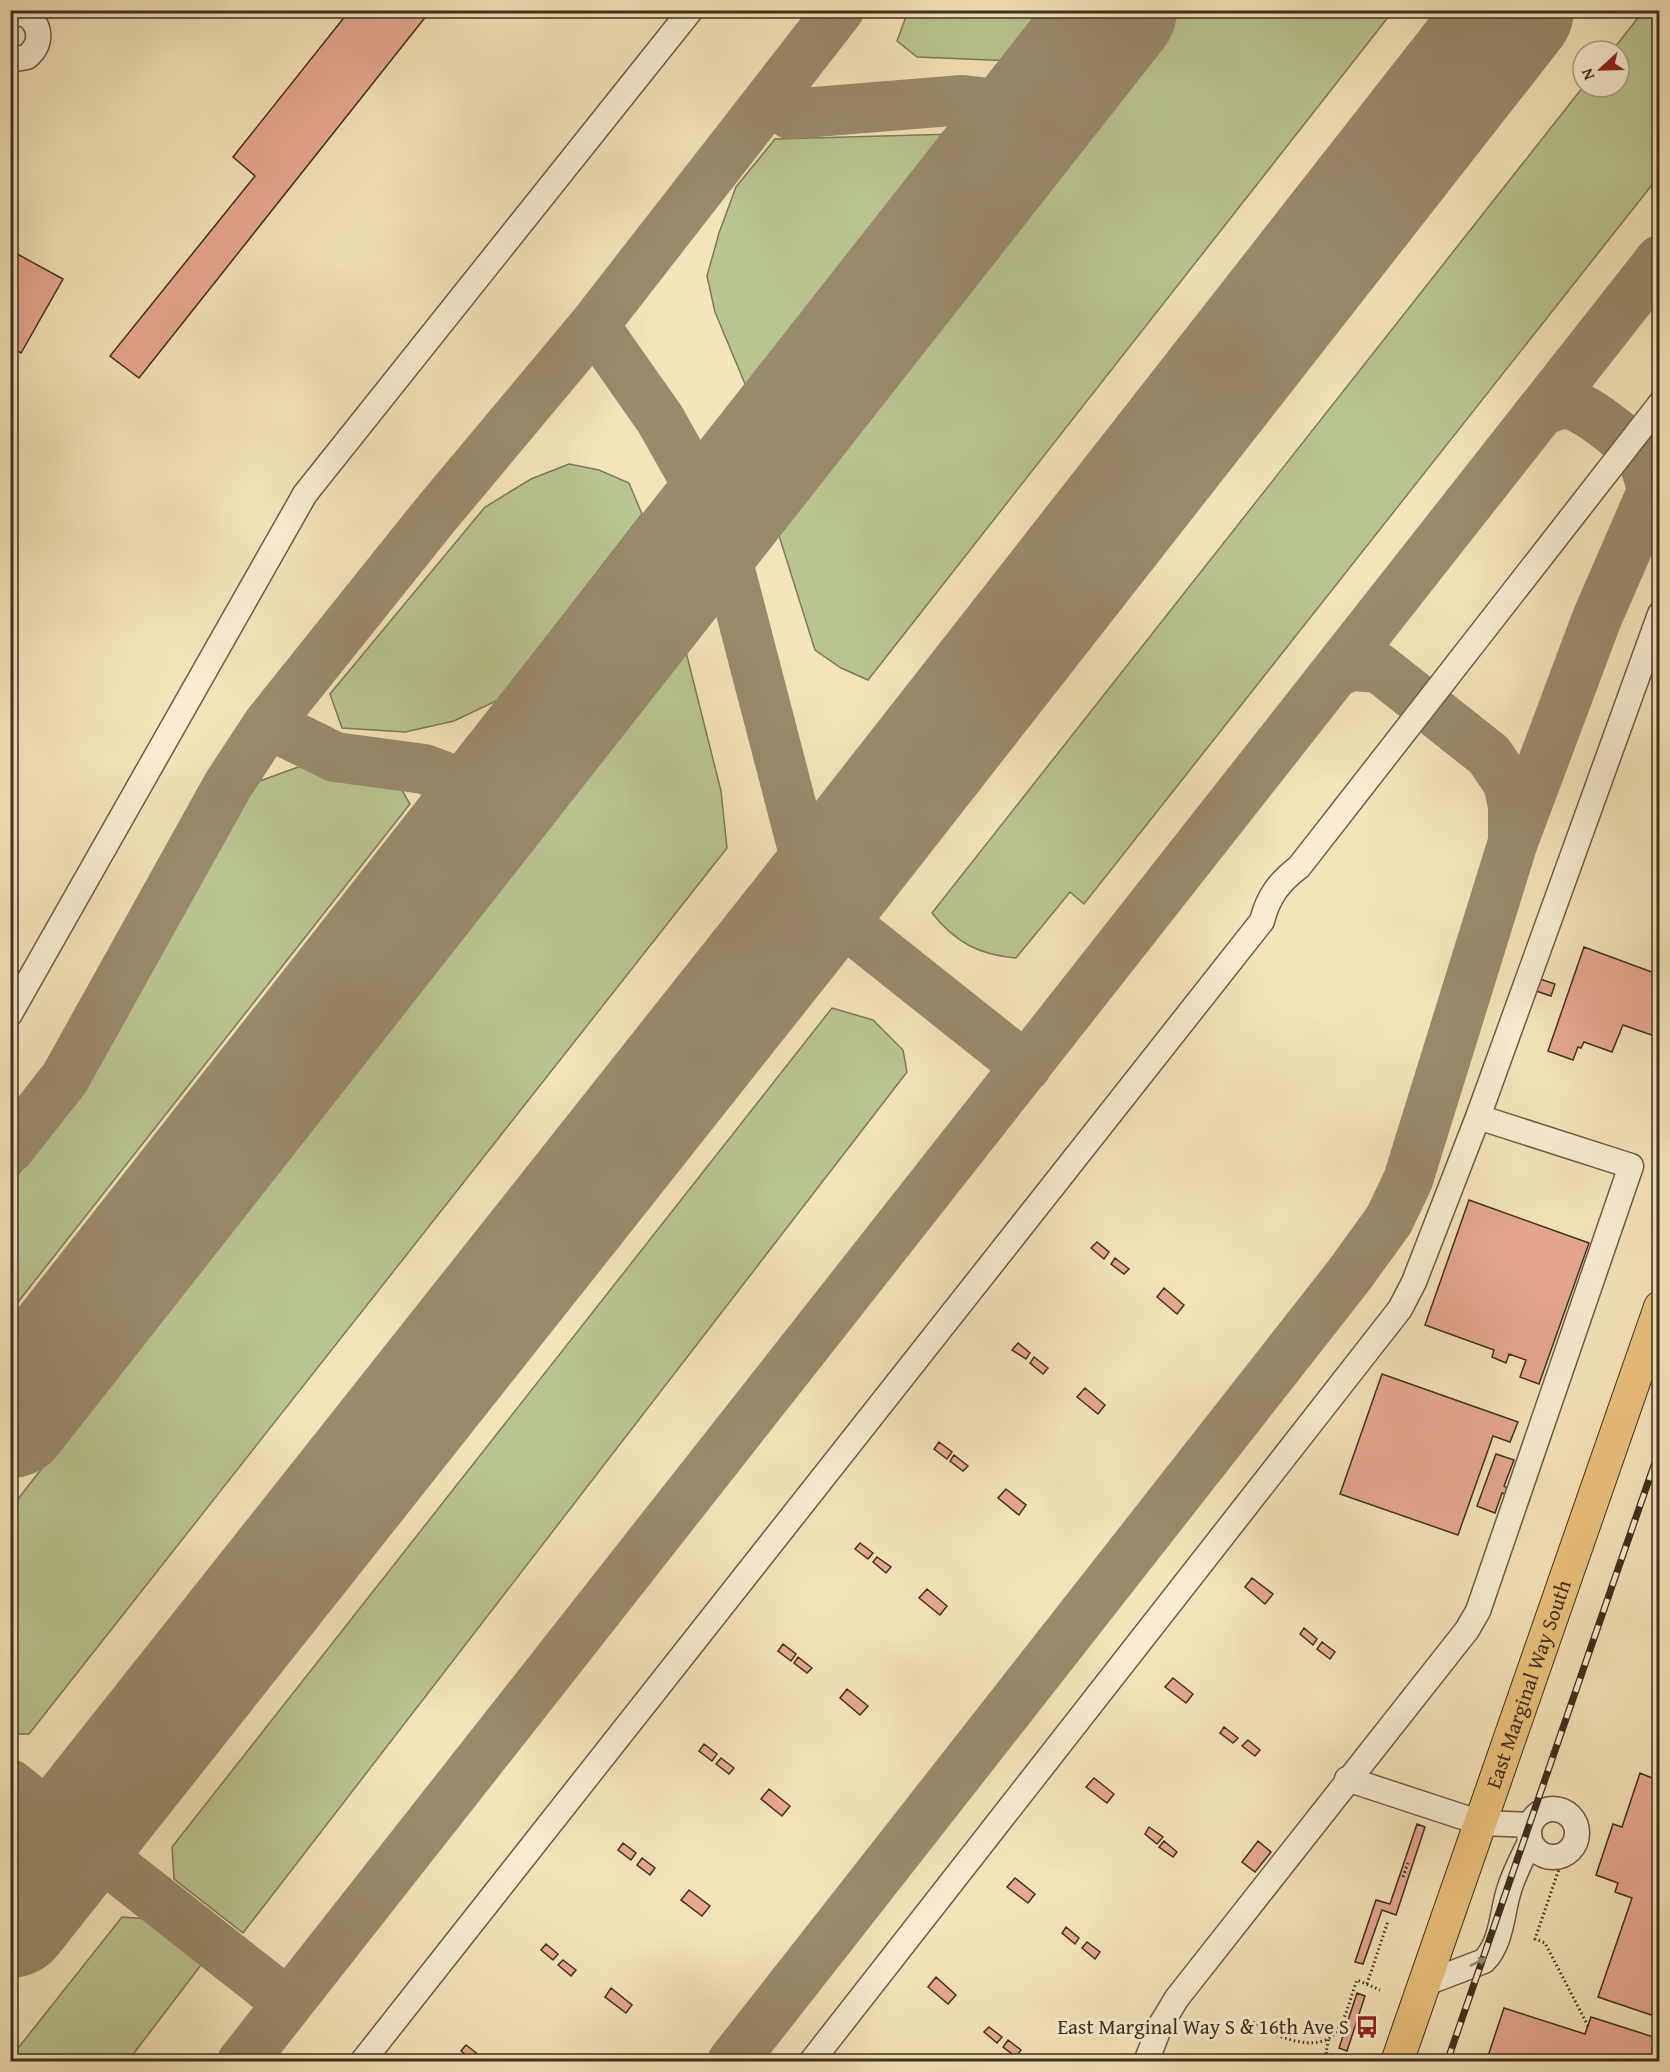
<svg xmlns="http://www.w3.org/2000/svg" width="1670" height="2072" font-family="'Gentium Book Plus',serif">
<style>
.green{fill:#b9c591;stroke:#7c7a58;stroke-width:1.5}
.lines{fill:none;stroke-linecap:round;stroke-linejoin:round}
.taxiway{stroke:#9a8a6c;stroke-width:50}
.runway{stroke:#9a8a6c;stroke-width:122}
.building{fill:#e6a890;stroke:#3f301e;stroke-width:1.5}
.minor-casing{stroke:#6c5d45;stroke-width:27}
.major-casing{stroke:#3f301e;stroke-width:34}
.path{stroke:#3f301e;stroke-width:3;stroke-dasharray:1.5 3;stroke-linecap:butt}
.minor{stroke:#f8edd2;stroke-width:24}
.major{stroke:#eac27c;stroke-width:32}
.rail-casing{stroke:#3f301e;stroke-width:7}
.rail{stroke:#f8edd2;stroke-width:4.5;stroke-dasharray:14;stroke-linecap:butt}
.oneway{fill:#9c8e78}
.labels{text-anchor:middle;stroke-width:6;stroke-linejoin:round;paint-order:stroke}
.street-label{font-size:21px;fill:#3f301e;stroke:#f8edd2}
.poi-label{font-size:21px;fill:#3f301e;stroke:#f8edd2;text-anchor:end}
</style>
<rect width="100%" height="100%" fill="#f4e4b9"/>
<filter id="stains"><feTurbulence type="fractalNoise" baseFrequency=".00333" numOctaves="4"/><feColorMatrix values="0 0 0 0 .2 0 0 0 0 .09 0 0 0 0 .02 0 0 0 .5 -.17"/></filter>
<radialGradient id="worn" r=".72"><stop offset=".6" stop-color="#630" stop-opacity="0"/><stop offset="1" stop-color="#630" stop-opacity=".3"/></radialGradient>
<path class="green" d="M1644,10L1659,11V176L1084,904L1070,892L1016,958C979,955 955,942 932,913L1583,87H1619V51H1612Z
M908,11V10L1054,11L1014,61L917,57L897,41Z
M1182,11H1393L868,680L841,668L815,650L776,526Z
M954,134L748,391L715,312L707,276L719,233L736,187L775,139Z
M569,464L599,470L629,483L642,514L498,700L454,721L405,732L342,728L330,694L485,507L531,479Z
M684,644L721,791L727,848L29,1734H11V1508Z
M301,766L373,776L399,785L410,804L11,1311V1183L78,1098L234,814L257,782Z
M832,1008L873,1020L903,1050L907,1072L243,1933L174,1879L172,1847Z
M122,1917L150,1919L201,1965L128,2061H11V2057Z"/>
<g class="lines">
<path class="taxiway" d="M771,100L790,114L963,100L1013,106L1031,117
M594,325L660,419L717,520L816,900L1026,1067
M1540,413C1548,408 1556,404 1567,404C1584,405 1628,441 1639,455C1647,466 1649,478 1652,491
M1335,673L1352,666L1379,668L1489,755L1508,783L1513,806V839
M268,724L335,757L424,769L499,797
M10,1148L65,1078L228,785L268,724L436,514L594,325L839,10
M10,1784L288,2003
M242,2062L1660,260
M732,2062L1350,1274L1389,1220L1408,1180L1513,842L1597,618L1660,473"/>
<path class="runway" d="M10,1417L1116,10
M10,1917L816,900L1513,10"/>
</g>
<path class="building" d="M350,10H431L139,378L110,356L255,176L233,157Z
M10,250L63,279L21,353L10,347Z
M1584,947L1660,975V1038L1623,1025L1612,1052L1584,1042L1581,1048L1578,1047L1573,1060L1548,1051Z
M1540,979L1555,984L1551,996L1536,991Z
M1469,1200L1589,1243L1539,1384L1520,1377L1526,1360L1509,1354L1506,1363L1492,1357L1494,1350L1425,1325Z
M1097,1242L1109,1252L1104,1259L1091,1248Z
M1115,1258L1129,1269L1124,1274L1111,1264Z
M1164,1288L1184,1305L1177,1314L1157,1297Z
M1018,1343L1030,1353L1026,1359L1012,1350Z
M1034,1357L1048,1368L1043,1374L1030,1363Z
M1382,1374L1518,1422L1510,1442L1493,1436L1458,1535L1340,1494Z
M1085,1388L1105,1405L1098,1414L1077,1397Z
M939,1442L952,1452L947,1459L934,1449Z
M1496,1454L1514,1460L1504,1486L1507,1488L1505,1494L1502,1493L1495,1513L1477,1506Z
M954,1455L968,1466L963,1471L950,1461Z
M1006,1489L1026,1505L1019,1515L998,1498Z
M860,1543L873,1553L868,1559L855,1549Z
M877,1557L891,1567L886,1573L873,1562Z
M1252,1578L1273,1594L1265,1604L1245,1587Z
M927,1589L947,1606L940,1615L919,1598Z
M1304,1628L1317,1639L1313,1645L1300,1634Z
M1322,1642L1335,1652L1330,1659L1317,1649Z
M783,1644L796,1654L791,1661L778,1651Z
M798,1657L812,1668L807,1673L794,1663Z
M1173,1678L1193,1694L1186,1703L1165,1687Z
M847,1689L868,1706L860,1715L840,1698Z
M1224,1727L1238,1738L1233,1743L1220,1733Z
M1248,1740L1260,1750L1255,1756L1242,1746Z
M704,1744L717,1754L712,1761L699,1751Z
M1660,1757V2018L1598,1997L1632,1898L1615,1892L1618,1883L1596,1875L1613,1824L1622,1827L1640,1773L1652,1778Z
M721,1758L734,1768L729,1774L716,1764Z
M1094,1778L1114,1794L1107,1803L1086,1787Z
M769,1789L790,1806L782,1816L761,1799Z
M1417,1824L1425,1827L1396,1915L1382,1910L1363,1964L1355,1962L1376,1900L1390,1904Z
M1149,1827L1163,1837L1157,1844L1145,1834Z
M1164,1841L1177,1852L1173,1857L1159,1847Z
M1258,1841L1271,1852L1255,1872L1242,1862Z
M623,1843L636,1853L631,1860L618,1850Z
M642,1858L655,1868L650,1875L637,1865Z
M1015,1878L1035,1894L1028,1903L1007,1887Z
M689,1890L710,1906L702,1916L681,1900Z
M1066,1927L1079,1938L1075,1944L1062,1933Z
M1087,1942L1100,1952L1095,1959L1082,1948Z
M546,1944L558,1954L553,1960L541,1950Z
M563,1960L576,1970L571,1976L558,1965Z
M936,1977L956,1995L948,2004L928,1987Z
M611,1988L632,2005L626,2013L605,1997Z
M1357,1993L1365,1996L1347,2051L1339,2048Z
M1504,2008L1585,2034L1591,2017L1660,2039V2062H1486Z
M989,2027L1002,2037L997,2043L984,2032Z
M1008,2040L1021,2050L1016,2057L1003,2047Z
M466,2045L479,2055L474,2061L461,2051Z"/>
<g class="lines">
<g class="minor-casing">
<path id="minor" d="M10,12L27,15C42,27 42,44 27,57L10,60
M10,1014L305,494L691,10
M1347,1779L1481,1823L1530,1825
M1529 1833a24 24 0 1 1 48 0a24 24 0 1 1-48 0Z
M1424,1984L1484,1961C1502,1943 1502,1912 1509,1890C1514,1873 1523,1857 1530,1842
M362,2062L1262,921C1268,897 1279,882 1299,867L1660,404
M811,2062L1400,1309L1414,1282L1478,1117L1660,614
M1146,2062L1160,2026L1177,1998L1467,1630L1478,1611L1631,1166L1478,1117"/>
</g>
<g class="major-casing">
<g id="major">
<path id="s1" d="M1397,2062L1660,1307"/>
</g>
</g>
<path class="path" d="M1557,1857L1559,1869L1535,1939L1545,1943L1588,2026
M1403,1877L1408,1863
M1367,1984L1388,1921
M1253,2022C1273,2036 1321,2057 1338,2029C1347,2016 1351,1995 1357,1980L1380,1990
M1326,2053L1346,2062
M1321,2062L1326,2053L1329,2036"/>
<use href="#minor" class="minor"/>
<use href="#major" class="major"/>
<g class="rail-casing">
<path id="rail" d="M1447,2062L1660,1448"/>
</g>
<use href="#rail" class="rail"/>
</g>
<defs><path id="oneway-solid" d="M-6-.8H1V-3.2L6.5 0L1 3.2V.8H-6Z" transform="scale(1.5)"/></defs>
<use class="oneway" href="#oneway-solid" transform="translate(1478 1962) rotate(-26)"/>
<defs>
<g id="bus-bare" transform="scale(1.8)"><path d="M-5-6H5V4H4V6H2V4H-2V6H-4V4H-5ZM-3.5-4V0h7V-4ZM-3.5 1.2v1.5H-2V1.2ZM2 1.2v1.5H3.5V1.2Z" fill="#8f2418" stroke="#f8edd2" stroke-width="2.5" paint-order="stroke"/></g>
</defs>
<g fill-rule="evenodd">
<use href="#bus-bare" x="1367" y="2027"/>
</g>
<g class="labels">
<g class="street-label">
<text dy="7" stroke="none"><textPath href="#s1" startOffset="400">East Marginal Way South</textPath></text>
</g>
<g class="poi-label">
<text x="1349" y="2034">East Marginal Way S &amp; 16th Ave S</text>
</g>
</g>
<rect width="1670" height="2072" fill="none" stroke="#f4e4b9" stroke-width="36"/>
<rect x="12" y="12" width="1646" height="2048" fill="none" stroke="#3f301e" stroke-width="3"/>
<rect x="18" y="18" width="1634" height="2036" fill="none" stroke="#3f301e" stroke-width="1.5"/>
<g transform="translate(1601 69) rotate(248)"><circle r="28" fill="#f8edd2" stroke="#aea18a" stroke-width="1.5"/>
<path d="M0-4.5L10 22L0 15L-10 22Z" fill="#8f2418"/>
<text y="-9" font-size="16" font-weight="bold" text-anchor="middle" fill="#3f301e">N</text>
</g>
<rect width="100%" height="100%" filter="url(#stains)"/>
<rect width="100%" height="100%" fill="url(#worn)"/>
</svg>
